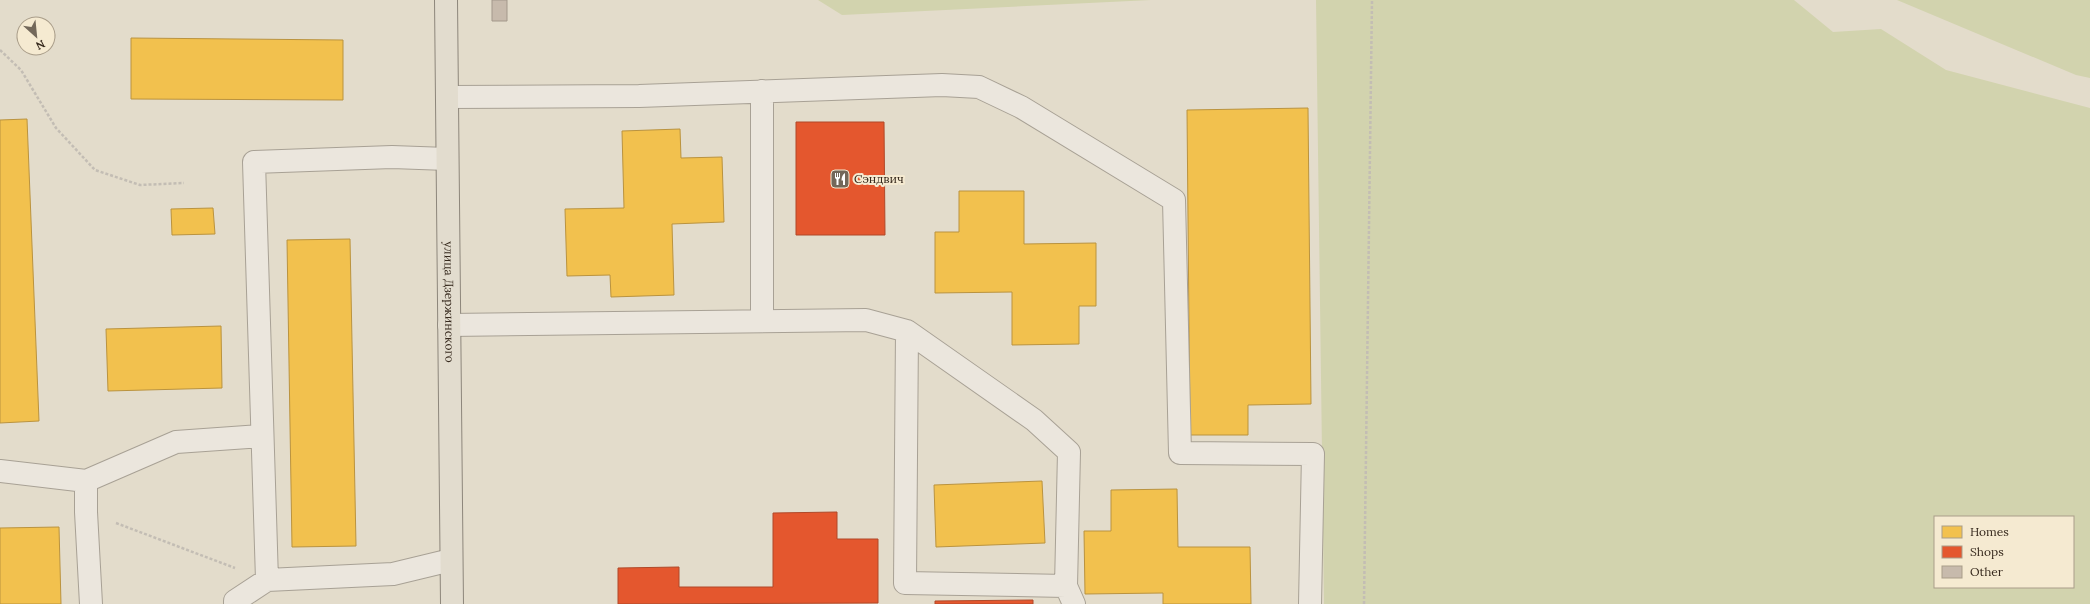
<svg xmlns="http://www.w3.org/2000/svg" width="2090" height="604" font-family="Lora,serif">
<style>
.green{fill:#d2d3ae;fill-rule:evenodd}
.homes{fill:#f2c14e;stroke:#ba933f}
.shops{fill:#e4572e;stroke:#b04929}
.building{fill:#c7baac;stroke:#a3988b}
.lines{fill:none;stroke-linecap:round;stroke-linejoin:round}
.minor-casing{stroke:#a8a195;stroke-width:24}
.major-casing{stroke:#8d867b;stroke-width:24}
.path{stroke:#c3bdb4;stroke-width:2.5;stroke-dasharray:3 2;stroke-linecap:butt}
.minor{stroke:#ebe6dd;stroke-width:22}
.major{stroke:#e2dcce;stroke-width:22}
.labels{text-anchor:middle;stroke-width:4;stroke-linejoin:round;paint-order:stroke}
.poi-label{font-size:12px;fill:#36291d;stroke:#f5ead1;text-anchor:start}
.street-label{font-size:12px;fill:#36291d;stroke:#f5ead1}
</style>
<rect width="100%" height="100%" fill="#e3dccb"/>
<path class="green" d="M818,0H1151L842,15Z
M1316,0H1794L1833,32L1881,29L1946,70L2090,108V604H1324ZM1935,517H2073V587H1935Z
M1897,0H2090V78L2076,75Z"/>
<path class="homes" d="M131,38L343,40V100L131,99Z
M1308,108L1311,404L1248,405V435H1190L1187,110Z
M27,119L39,421L0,423V120Z
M680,129L681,158L722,157L724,222L672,224L674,295L611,297L610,275L567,276L565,209L624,208L622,131Z
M959,191H1024V244L1096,243V306H1079V344L1012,345V292L935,293V232H959Z
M213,208L215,234L172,235L171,209Z
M350,239L356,546L292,547L287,240Z
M221,326L222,388L108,391L106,329Z
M1042,481L1045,543L936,547L934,485Z
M1177,489L1178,547H1250L1251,604H1163V593L1085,594L1084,531H1111V490Z
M59,527L61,604H0V528Z"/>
<path class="shops" d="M796,122H884L885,235H796Z
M837,512V539H878V603L618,604V568L679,567V587H773V513Z
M1033,600V604H935V601Z"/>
<path class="building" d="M492,0H507V21H492Z"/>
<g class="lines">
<g class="minor-casing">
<path id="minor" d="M762,91V321
M447,97L639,96L942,85L979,87L1021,107L1174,200L1180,453L1313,454L1310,604
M449,325L866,320L907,331L905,583L1066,586
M907,331L1034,420L1069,452L1066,586L1074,604
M0,471L86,481L176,442L261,436
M86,481V512L91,604
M267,580L254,162L392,157L447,159
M235,604V601L267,580L393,574L451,560"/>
</g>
<g class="major-casing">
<g id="major">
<path id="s1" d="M446,0L452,604"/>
</g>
</g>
<path class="path" d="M0,50L21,70L56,128L95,170L140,185L184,183
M116,523L235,568
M1364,604L1372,0"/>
<use href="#minor" class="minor"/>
<use href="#major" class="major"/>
</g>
<defs>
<g id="restaurant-square" transform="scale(1)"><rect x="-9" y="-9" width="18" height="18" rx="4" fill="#73685a" stroke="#f5ead1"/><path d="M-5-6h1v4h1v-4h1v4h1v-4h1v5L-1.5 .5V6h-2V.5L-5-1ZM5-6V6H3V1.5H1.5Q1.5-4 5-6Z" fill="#fff"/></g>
</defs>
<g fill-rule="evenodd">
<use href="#restaurant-square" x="840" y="179"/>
</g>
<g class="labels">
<g class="poi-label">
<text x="854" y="183">Сэндвич</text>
</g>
<g class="street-label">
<text dy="4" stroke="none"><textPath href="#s1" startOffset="302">улица Дзержинского</textPath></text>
</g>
</g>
<rect x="1934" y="516" width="140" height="72" fill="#f5ead1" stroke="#a99d89"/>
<rect x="1942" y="526" width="20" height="12" fill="#f2c14e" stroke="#a99d89"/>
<text x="1970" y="536" font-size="12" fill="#36291d">Homes</text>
<rect x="1942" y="546" width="20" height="12" fill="#e4572e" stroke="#a99d89"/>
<text x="1970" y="556" font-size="12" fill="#36291d">Shops</text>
<rect x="1942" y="566" width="20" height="12" fill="#c7baac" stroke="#a99d89"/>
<text x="1970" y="576" font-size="12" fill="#36291d">Other</text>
<g transform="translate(36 36) rotate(153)"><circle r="19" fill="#f5ead1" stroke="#a99d89"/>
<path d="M0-3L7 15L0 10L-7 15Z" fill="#73685a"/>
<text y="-6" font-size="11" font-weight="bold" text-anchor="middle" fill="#36291d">N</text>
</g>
</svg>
